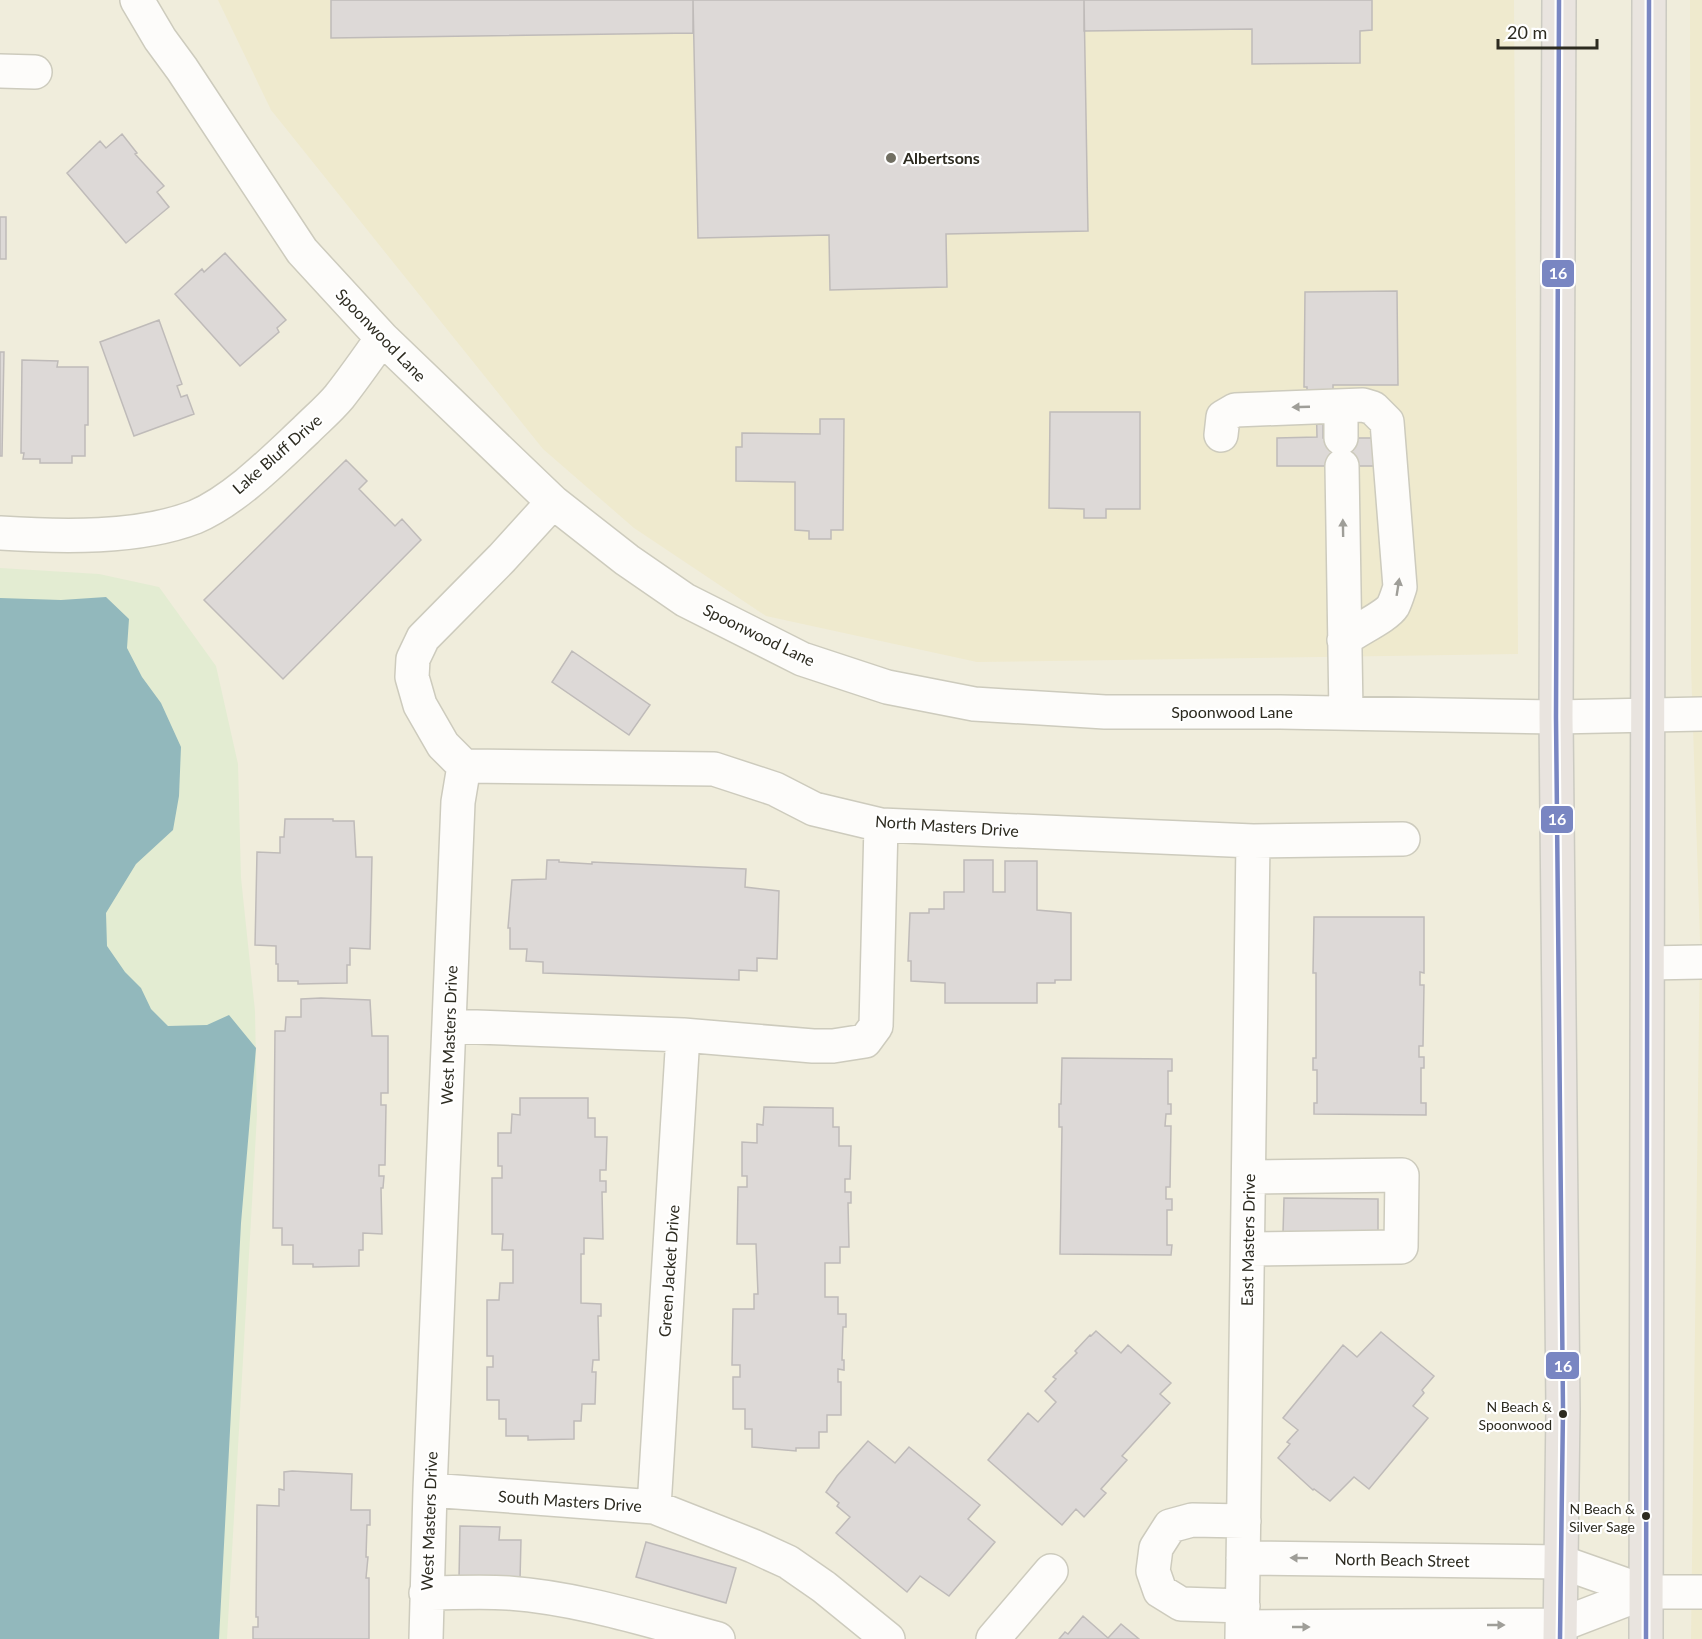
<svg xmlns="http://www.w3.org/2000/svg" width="1702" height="1639" font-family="Lato,sans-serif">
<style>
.built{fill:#efeace}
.green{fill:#e3ecd2}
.water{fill:#92b8bc}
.building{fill:#ddd9d7;stroke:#bfbbb9;stroke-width:1.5}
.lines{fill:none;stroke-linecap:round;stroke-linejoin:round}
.minor-casing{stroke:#cdcbbd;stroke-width:36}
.major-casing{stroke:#cbcac1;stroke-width:36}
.minor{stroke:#fdfcfa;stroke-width:33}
.major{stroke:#e9e4df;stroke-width:33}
.bus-1-casing{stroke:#fff;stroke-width:9}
.bus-1{stroke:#7986c2;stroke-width:4.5}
.oneway{fill:#9f9e98}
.poi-dot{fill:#716f62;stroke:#fff;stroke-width:2}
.bus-dot{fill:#2d2b20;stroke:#fff;stroke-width:2}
.labels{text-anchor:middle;stroke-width:4.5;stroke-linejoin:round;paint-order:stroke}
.bus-label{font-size:14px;fill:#2d2b20;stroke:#fff;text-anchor:end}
.poi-label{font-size:16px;font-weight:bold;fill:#2d2b20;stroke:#fff;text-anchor:start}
.street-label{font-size:16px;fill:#2d2b20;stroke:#fff}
.line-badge{stroke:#fff;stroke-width:2}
.badge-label{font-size:16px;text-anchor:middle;font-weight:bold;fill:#fff}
</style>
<rect width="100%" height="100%" fill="#f0eddc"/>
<path class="built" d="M218,0H1514L1518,654L977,662L766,616L634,528L543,449L271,110Z
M1690,0H1702V1639H1691L1700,941L1691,666Z"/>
<path class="green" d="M0,568L99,574L159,587L216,666L238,764L241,878L255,1011L257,1115L227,1639H0Z"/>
<path class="water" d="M106,597L129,619L127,648L142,677L161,703L181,747L179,796L173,830L136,864L106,913L107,946L125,972L141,988L151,1009L168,1026L207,1025L229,1015L256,1048L241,1223L219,1639H0V598L61,600Z"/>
<path class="building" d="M331,0H693V33L331,38Z
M693,0H1084L1088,231L946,234L947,287L830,290L829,235L698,238Z
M1084,0H1372V30L1360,31V63L1252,64V29L1084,31Z
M122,134L137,153L135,154L164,186L157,192L169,207L126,243L67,173L100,141L106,148Z
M0,217H6V259H0Z
M225,253L286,320L277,328L279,332L240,366L175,294L202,269L204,272Z
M1397,291L1398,385H1333V395H1307V387H1304L1305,292Z
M159,320L182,384L177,386L181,397L187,395L194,414L134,436L100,342Z
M0,352H4L2,456H0Z
M22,360L58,361L57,367H88V425H85V456H72V463H40V459H23L24,453H21Z
M1316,395H1323V438H1392V466H1277V438L1317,437Z
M1050,412H1140V509H1106V518H1084V509L1049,508Z
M820,419H844L843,530H831V539H809V531L795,530V482L736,481V447H742V433L820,434Z
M346,460L367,481L359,489L395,526L402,519L421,540L283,679L204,600Z
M572,651L650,705L629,735L552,682Z
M285,819H333V821H354L356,857H372L370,949L350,948V965H347V983L298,984V981H278V964H276V946L255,945L257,852L280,853V837H284Z
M547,860H559V862L592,864V862L746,869L745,887L779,891L777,959L757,958V971L739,970V980L543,973V962L526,961L527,949H510V928H508L512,880L546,879Z
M964,860H993V892H1005V861H1037V910L1071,913V980H1055V983H1037V1003H945V983L911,981V961H908L910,913H929V909H944V892H964Z
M1314,917H1424V973L1420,972V985H1424L1423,1046H1419V1057H1424V1068H1421V1103H1426V1115L1314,1114V1103H1317V1070H1313V1058H1316V973H1313Z
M321,998L370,1000L372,1036H388V1093H381V1105H386L385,1165H379V1176H384L383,1188H381L382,1234L363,1233V1250H359V1266L313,1267V1264H293V1245H282V1228H273L275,1031H285L286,1017H301V999Z
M1062,1058L1172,1059V1071H1168V1104H1171V1114H1166L1165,1126H1171L1170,1187H1166V1199H1172V1210H1167V1245H1172L1171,1255L1060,1254L1062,1127H1059V1104H1061Z
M520,1098H588V1118H595V1137H607L606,1170H600V1181H606V1192H602L603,1239L584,1238V1254H581V1303L601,1304V1316H598L599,1360H593L592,1372H596L595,1404H582L581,1421H574V1439L528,1440V1436H506V1419H499V1400H487V1367H493V1356H487V1300H499L500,1283H513V1250H502L503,1234H492V1178H502V1166H498V1133H511L512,1114L520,1115Z
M764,1107L833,1108V1127H839V1146H851L850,1179H845V1192H851V1203H848L849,1247H840V1263H825V1297H838V1314H846V1327H843L842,1360H844V1370L838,1369V1382H841V1415H827V1432H819V1448H796V1451L752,1447V1429H745V1409H733V1377H740V1365H732L733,1309H754V1294H758L756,1244H737L738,1187H747V1176H742V1142L757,1143V1124L763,1125Z
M1284,1198L1378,1199V1234L1283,1233Z
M1096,1331L1121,1353L1128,1345L1171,1383L1160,1394L1170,1403L1122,1456L1127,1460L1101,1489L1106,1493L1084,1517L1076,1509L1062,1525L988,1460L1028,1413L1038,1422L1056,1402L1045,1391L1056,1379L1053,1377L1077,1353L1075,1351L1090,1335L1091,1336Z
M1381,1332L1434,1376L1422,1390L1424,1393L1413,1406L1428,1418L1369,1489L1354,1477L1330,1501L1314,1489L1313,1490L1278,1458L1290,1444L1287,1442L1298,1430L1283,1418L1343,1345L1357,1357Z
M868,1441L895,1463L909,1447L980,1505L968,1519L995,1542L949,1596L920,1576L907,1592L836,1533L850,1517L837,1506L839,1503L826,1492L837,1476Z
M292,1471L352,1474L351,1510H370V1525H367L366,1557H368L366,1578H369V1639H253V1627H258V1617H256L257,1505L279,1506V1489L284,1490V1472Z
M460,1526L500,1527L499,1540H521L520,1580L459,1579Z
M646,1542L736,1568L726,1603L636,1577Z
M1083,1616L1108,1638L1121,1624L1139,1639H1059L1065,1632L1068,1634Z"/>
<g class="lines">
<g class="minor-casing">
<path id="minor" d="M137,0L160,39L182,69L302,251L382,338L553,502L627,560L685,600L802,659L887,687L974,704L1105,712H1280L1556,717L1702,714
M0,71L35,72
M1341,406V438
M1221,435L1223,417L1235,410L1363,405L1373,408L1387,422L1400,587C1398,593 1396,600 1393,606C1386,617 1356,630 1344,640
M1342,466L1346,713
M0,533C61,537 138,539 195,517C235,500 275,459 306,430C317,419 329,409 339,397C354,378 368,358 382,338
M464,766L714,769L775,789L814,809L881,825L1253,841L1403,839
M1648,963L1702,962
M450,1026L683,1035L813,1046H833L865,1041L876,1026L881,825
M1248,1249L1401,1247L1402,1175L1249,1177
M430,1490L654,1507L753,1546L788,1562L824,1587L888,1639
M654,1507L683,1035
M1243,1558L1561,1562L1646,1592H1702
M426,1593C453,1593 481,1591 508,1593C579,1598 650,1621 718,1639
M1243,1606L1181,1604L1160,1591L1153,1571L1156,1548L1170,1526L1192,1520L1244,1521
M1243,1627L1560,1625L1646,1592
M426,1639L430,1490L458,802L464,766L443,745L420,705L412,677L413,659L423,638L502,558L553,502
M993,1639L1051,1571
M1242,1639L1253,841"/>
</g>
<g class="major-casing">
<path id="major" d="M1559,0L1556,717L1563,1409L1560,1639
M1646,1639L1649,0"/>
</g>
<use href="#minor" class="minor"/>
<use href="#major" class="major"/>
<g class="bus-1-casing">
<path id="bus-1" d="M1559,0L1556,717L1563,1409L1560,1639
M1646,1639L1649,0"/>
</g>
<use href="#bus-1" class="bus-1"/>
</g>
<defs><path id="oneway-solid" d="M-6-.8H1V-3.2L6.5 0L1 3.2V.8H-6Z" transform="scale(1.5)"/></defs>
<g class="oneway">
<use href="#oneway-solid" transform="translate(1301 407) rotate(178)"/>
<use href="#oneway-solid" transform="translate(1343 528) rotate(-91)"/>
<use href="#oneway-solid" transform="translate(1398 587) rotate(-81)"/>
<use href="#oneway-solid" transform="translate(1299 1558) rotate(-179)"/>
<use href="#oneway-solid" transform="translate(1496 1625)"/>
<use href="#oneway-solid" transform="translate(1301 1627)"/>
</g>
<circle class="poi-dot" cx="891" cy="158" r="6"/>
<g class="bus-dot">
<circle cx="1563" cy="1414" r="5"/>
<circle cx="1646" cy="1516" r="5"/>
</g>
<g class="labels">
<g class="bus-label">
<text x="1552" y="1412">N Beach &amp;<tspan x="1552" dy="18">Spoonwood</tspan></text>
<text x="1635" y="1514">N Beach &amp;<tspan x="1635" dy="18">Silver Sage</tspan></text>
</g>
<g class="poi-label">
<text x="903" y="164">Albertsons</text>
</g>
<g class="street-label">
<text transform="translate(381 335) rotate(46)" y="6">Spoonwood Lane</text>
<text transform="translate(277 454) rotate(-41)" y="6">Lake Bluff Drive</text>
<text transform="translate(759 635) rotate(26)" y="6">Spoonwood Lane</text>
<text x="1232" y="718">Spoonwood Lane</text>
<text transform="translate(947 826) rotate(4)" y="6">North Masters Drive</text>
<text transform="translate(449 1035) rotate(-88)" y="6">West Masters Drive</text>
<text transform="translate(1248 1240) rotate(-89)" y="6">East Masters Drive</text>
<text transform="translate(669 1271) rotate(-86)" y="6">Green Jacket Drive</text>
<text transform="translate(570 1501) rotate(4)" y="6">South Masters Drive</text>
<text transform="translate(429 1521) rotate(-88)" y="6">West Masters Drive</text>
<text transform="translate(1402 1560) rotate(1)" y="6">North Beach Street</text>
</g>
</g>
<g class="line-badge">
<rect x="1541" y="259" width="34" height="29" rx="6" fill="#7986c2"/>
<rect x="1540" y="805" width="34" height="29" rx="6" fill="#7986c2"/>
<rect x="1545" y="1351" width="35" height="29" rx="6" fill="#7986c2"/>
</g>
<g class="badge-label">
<text x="1558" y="279">16</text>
<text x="1557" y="825">16</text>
<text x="1563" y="1372">16</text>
</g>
<path d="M1498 39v9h99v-9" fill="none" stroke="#2d2b20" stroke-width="3"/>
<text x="1507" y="39" font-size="18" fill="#2d2b20" stroke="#ffffff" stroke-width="4.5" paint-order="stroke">20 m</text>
</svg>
